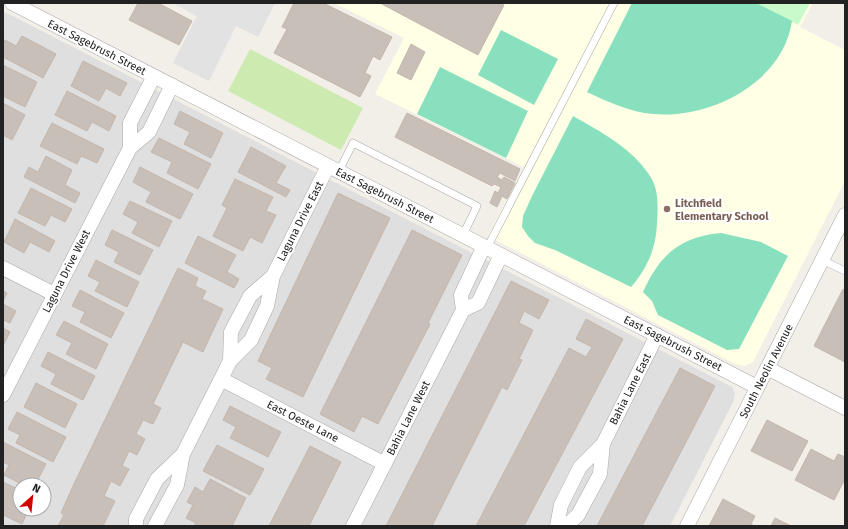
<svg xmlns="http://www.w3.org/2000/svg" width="848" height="529" font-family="'Fira Sans',sans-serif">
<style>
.residential{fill:#e0dfdf;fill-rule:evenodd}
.education{fill:#ffffe5}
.grass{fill:#cdebb0}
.park{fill:#c8facc}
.pitch{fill:#88e0be}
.parking{fill:#e2e2e2}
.building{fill:#c7bfb8;stroke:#c4b6ab}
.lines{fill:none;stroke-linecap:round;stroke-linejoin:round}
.service-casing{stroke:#a9a9a9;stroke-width:8}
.minor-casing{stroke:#a9a9a9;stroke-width:15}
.service{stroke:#fff;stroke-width:7}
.minor{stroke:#fff;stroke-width:14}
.education-dot{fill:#8d6e63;stroke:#fff;stroke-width:1.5}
.labels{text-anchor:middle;stroke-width:4;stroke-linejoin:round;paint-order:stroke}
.street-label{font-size:11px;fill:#222;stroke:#fff}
.education-label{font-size:11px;font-weight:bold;fill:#785e54;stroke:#fff;text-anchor:start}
</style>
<rect width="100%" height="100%" fill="#f2efe9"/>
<path class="residential" d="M3,13H7L732,387L735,393L733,402L670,526H3ZM20,485H44V509H20Z"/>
<path class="education" d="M334,3H813L800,27L845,50V181L753,362L745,366L735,364L488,236L524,167L375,94L404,38Z"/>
<path class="grass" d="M250,49L363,108L341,150L228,91Z"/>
<path class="park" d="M756,3H810L798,25Z"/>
<path class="pitch" d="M632,3H756L792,21C783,83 710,119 653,114C630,112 608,102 587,92Z
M501,30L558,59L534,105L478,75Z
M440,67L528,111L506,158L417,114Z
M573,116C601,132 632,148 650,176C659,189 658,208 657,224C656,248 647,269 631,287L555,250L535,243L528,236L522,227L523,216L532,196Z
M721,233L761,242L788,256L739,349L727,350L658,315L652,301L643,292C660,255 679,237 721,233Z"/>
<path class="parking" d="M172,3H275L258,37L236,26L209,81L173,63L197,16Z"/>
<path class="building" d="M138,3H158L192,21L179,45L129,20Z
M294,3H323L392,37L380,60L373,56L365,73L371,76L360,97L274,53L287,29L282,27Z
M380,3H500L504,5L478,55Z
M22,36L56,54L43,78L3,57V45L5,40L16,46Z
M411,44L425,52L411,80L397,73Z
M83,61L127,83L120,96L106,88L99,101L71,86Z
M3,65L37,82L25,107L3,96Z
M67,91L116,116L109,131L92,122L87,131L55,115Z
M3,103L25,115L12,140L3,135Z
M180,111L223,133L211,158L184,144L190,132L174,124Z
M407,113L520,169L515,181L500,173L497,177L502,180L504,177L515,183L507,199L502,196L497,207L490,203L495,191L498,193L501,187L494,184L492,186L395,137Z
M52,123L104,149L97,163L81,156L77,164L40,146Z
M159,138L211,164L198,189L167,173L172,162L151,152Z
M251,147L286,166L276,183L290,190L286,197L238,172Z
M46,156L72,170L65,185L80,193L75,203L24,177L29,167L38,172Z
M140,167L193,194L180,219L146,202L151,192L133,182Z
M235,179L273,197L266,211L276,215L262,243L250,237L243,251L213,236L227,208L222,205Z
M31,188L72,209L65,222L51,215L45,226L18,213Z
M338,193L390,218L303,397L266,379L272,368L258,361Z
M130,201L172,221L159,247L132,233L138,222L123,214Z
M15,219L55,241L49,252L30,242L24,253L4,242Z
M112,230L153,250L140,275L114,262L119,252L105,245Z
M412,230L462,255L428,323L430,324L378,424L362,416L354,432L320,414Z
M198,236L236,255L227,272L239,279L234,288L185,263Z
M96,260L139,282L127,307L95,291L100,282L88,276Z
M178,268L198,278L195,286L206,291L202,299L223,309L203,352L183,342L153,404L161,408L153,424L143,420L136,434L145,439L137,455L129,451L122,466L129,469L120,486L111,481L104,496L115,501L103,526H58L64,515L61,513L73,486Z
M511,281L549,300L539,319L524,311L519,323L533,330L519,359L522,360L507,390L502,387L432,526H386Z
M843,289L845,291V362L814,346Z
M80,290L124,313L111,338L80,322L85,312L72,306Z
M3,291L7,293L3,301Z
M3,304L16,311L10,323L3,320Z
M586,319L623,339L524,526H476L569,348L586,357L592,347L576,339Z
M64,321L108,344L96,369L66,354L72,343L56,335Z
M3,328L10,332L3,346Z
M48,352L95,376L83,400L51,384L56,374L41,366Z
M680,368L715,386L685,444L642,526H597Z
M36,383L77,404L65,428L24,407Z
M230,406L281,432L268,457L230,438L236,427L223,420Z
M17,412L66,437L53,462L16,443L20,435L8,429Z
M767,420L808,441L792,471L751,451Z
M3,442L46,464L35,485H23L4,475L9,465L3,462Z
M217,445L264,469L250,495L203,471Z
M310,446L341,462L309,526H269Z
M811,449L834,461L838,454L845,457V479L834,500L795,480Z
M210,479L246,498L232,526H194L196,523L186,518L193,505L187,502L195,487L203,492Z
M3,482L20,490V509H29L22,524L3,515Z
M723,499L755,516L751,524L754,526H709Z
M775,518L791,526H771Z"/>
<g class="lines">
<g class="service-casing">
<path id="service" d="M339,171L353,143L477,206L463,235
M487,248L614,3
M822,260L845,271"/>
</g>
<g class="minor-casing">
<path id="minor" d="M12,3L757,387
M154,76L130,123V148L149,132L172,85
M3,268L54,294
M273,276L328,166
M463,310L461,295L484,246
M463,310L478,303L501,255
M767,368L845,408
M221,379L385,464
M3,395L130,148
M603,444L657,335
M136,526V519L157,479L183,454
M155,526L177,485L183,454L221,379L230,361L251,340L267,306L273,276L250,296L231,332L230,361
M353,526L463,310
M557,526L561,505L580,467L603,444L600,474L578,515L566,526
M687,526L845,215"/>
</g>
<use href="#service" class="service"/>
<use href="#minor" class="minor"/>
</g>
<circle class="education-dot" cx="667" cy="209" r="4"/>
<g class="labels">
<g class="street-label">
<text transform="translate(97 47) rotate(27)" y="4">East Sagebrush Street</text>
<text transform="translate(385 195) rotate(27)" y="4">East Sagebrush Street</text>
<text transform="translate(300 221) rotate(-63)" y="4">Laguna Drive East</text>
<text transform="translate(66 271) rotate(-63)" y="4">Laguna Drive West</text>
<text transform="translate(673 343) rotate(27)" y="4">East Sagebrush Street</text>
<text transform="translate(766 371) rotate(-63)" y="4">South Neolin Avenue</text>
<text transform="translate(630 389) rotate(-63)" y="4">Bahia Lane East</text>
<text transform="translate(408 418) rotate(-63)" y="4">Bahia Lane West</text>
<text transform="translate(303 421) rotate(27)" y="4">East Oeste Lane</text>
</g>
<g class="education-label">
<text x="675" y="207">Litchfield<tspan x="675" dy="13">Elementary School</tspan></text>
</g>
</g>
<rect width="848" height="529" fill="none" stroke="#222222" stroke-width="8"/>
<g transform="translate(32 497) rotate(27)"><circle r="19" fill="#ffffff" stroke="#a7a7a7"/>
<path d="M0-3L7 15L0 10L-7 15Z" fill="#d40000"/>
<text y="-6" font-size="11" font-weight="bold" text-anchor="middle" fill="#222222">N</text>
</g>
</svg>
